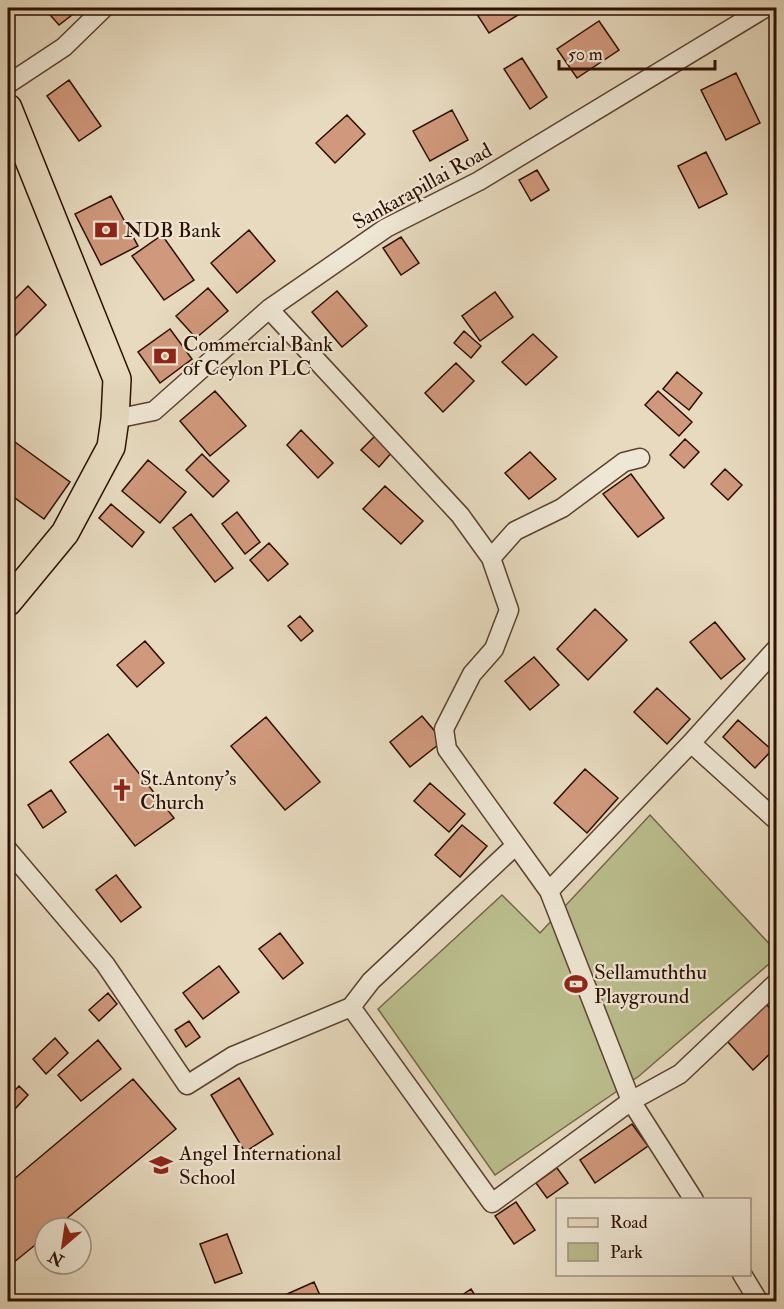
<svg xmlns="http://www.w3.org/2000/svg" width="784" height="1309" font-family="'IM FELL Double Pica',serif">
<style>
.green{fill:#bbbe8e;stroke:#746647;stroke-width:1.5}
.building{fill:#d0987c;stroke:#2d0f00;stroke-width:1.5}
.lines{fill:none;stroke-linecap:round;stroke-linejoin:round}
.minor-casing{stroke:#5c4230;stroke-width:21}
.primary-casing{stroke:#2d0f00;stroke-width:30}
.minor{stroke:#efe7d5;stroke-width:18}
.primary{stroke:#e7dabf;stroke-width:27}
.labels{text-anchor:middle;stroke-width:4.5;stroke-linejoin:round;paint-order:stroke}
.street-label{font-size:21px;fill:#2d0f00;stroke:#efe7d5}
.poi-label{font-size:21px;fill:#2d0f00;stroke:#efe7d5;text-anchor:start}
</style>
<rect width="100%" height="100%" fill="#e7dabf"/>
<filter id="stains"><feTurbulence type="fractalNoise" baseFrequency=".00333" numOctaves="4"/><feColorMatrix values="0 0 0 0 .2 0 0 0 0 .09 0 0 0 0 .02 0 0 0 .5 -.17"/></filter>
<radialGradient id="worn" r=".72"><stop offset=".6" stop-color="#630" stop-opacity="0"/><stop offset="1" stop-color="#630" stop-opacity=".3"/></radialGradient>
<path class="green" d="M650,815L776,951V958L639,1076L495,1175L378,1009L502,895L540,933Z"/>
<path class="building" d="M44,8H81L59,25Z
M473,8H513L518,15L489,33Z
M599,21L619,50L577,78L557,49Z
M522,58L547,97L530,109L504,69Z
M736,73L760,123L726,140L701,90Z
M69,80L101,126L79,141L47,96Z
M452,110L468,140L430,161L413,131Z
M347,115L365,134L335,163L316,143Z
M706,152L727,194L699,208L678,166Z
M537,170L549,190L531,201L519,180Z
M111,196L138,246L101,265L75,214Z
M249,230L275,261L237,293L211,263Z
M162,235L194,280L164,300L132,256Z
M401,237L419,263L401,275L383,248Z
M28,286L46,305L10,341L8,338V306Z
M208,288L228,311L196,338L176,316Z
M337,291L367,326L342,347L312,312Z
M495,292L513,317L480,341L462,316Z
M170,329L192,359L160,383L138,352Z
M464,331L481,346L471,358L454,343Z
M533,334L557,357L526,385L502,362Z
M456,363L474,381L443,412L425,393Z
M677,372L702,393L689,410L663,389Z
M215,391L246,426L210,456L180,421Z
M658,391L692,422L679,436L645,405Z
M301,430L333,463L318,478L287,445Z
M376,435L393,451L379,467L361,450Z
M8,437L70,482L44,519L8,493Z
M685,439L699,452L684,468L670,455Z
M530,452L556,479L529,499L505,473Z
M202,454L229,481L213,497L186,470Z
M148,460L186,492L160,523L122,491Z
M725,469L742,485L728,500L711,484Z
M631,474L664,518L638,537L603,494Z
M385,486L423,521L401,544L363,509Z
M111,504L144,532L132,547L99,518Z
M237,512L260,542L245,554L222,524Z
M191,514L233,568L215,582L173,528Z
M269,543L288,564L268,581L250,560Z
M595,609L627,640L588,680L557,649Z
M300,616L313,631L301,641L288,626Z
M715,622L745,659L721,679L690,642Z
M145,641L164,663L137,687L117,665Z
M534,657L559,685L530,710L505,681Z
M657,688L690,719L667,744L634,712Z
M422,716L443,741L410,767L390,742Z
M266,717L320,782L285,810L231,746Z
M738,720L772,750L755,768L723,737Z
M108,734L174,818L135,846L70,762Z
M585,769L618,798L587,833L554,803Z
M430,783L465,814L449,832L414,801Z
M51,790L66,812L43,828L28,805Z
M462,825L487,846L460,877L435,855Z
M116,875L141,907L121,922L96,890Z
M280,933L303,963L283,979L259,949Z
M219,966L239,992L203,1019L183,993Z
M108,993L117,1004L99,1021L89,1010Z
M766,1004L776,1015V1048L753,1070L727,1041Z
M189,1021L200,1037L186,1047L175,1030Z
M55,1038L68,1053L46,1074L33,1059Z
M98,1040L121,1069L81,1101L58,1075Z
M239,1078L273,1134L245,1152L211,1095Z
M133,1079L176,1129L55,1228H45V1237L8,1267V1184Z
M19,1086L28,1095L12,1112L8,1107V1097Z
M632,1124L648,1146L595,1183L580,1160Z
M557,1168L568,1183L547,1198L536,1183Z
M516,1202L535,1230L514,1244L495,1216Z
M227,1234L242,1273L215,1283L200,1244Z
M314,1282L323,1302H288L285,1295Z
M471,1289L479,1302H452Z"/>
<g class="lines">
<g class="minor-casing">
<path id="minor" d="M8,84L64,47L104,8
M269,309L460,515L491,558L509,610L494,649L472,674L444,729L447,749L549,891L631,1101L694,1200
M115,419L154,411L269,309L386,228L479,181L765,8
M491,558L515,531L562,508L624,462L640,458
M691,743L776,820
M8,850L105,964L187,1085L233,1056L351,1007L371,981L516,845
M549,891L691,743L776,649
M351,1007L492,1203L631,1101L680,1074L776,983
M742,1274L759,1302"/>
</g>
<g class="primary-casing">
<path id="primary" d="M8,108L117,379L115,419L111,447L65,533L8,602"/>
</g>
<use href="#minor" class="minor"/>
<use href="#primary" class="primary"/>
</g>
<defs>
<g id="bank-bare" transform="scale(1.8)"><path d="M-6-4H6V4H-6ZM0-2.3a2.3 2.3 0 1 0 0 4.6a2.3 2.3 0 1 0 0-4.6Z" fill="#8f2418" stroke="#efe7d5" stroke-width="2.5" paint-order="stroke"/></g>
<g id="church-bare" transform="scale(1.8)"><path d="M-1.2-6h2.4v3.5h3.3v2.4h-3.3V6h-2.4V-.1h-3.3v-2.4h3.3Z" fill="#8f2418" stroke="#efe7d5" stroke-width="2.5" paint-order="stroke"/></g>
<g id="stadium-bare" transform="scale(1.8)"><path d="M0-5a6.5 5 0 1 0 0 10a6.5 5 0 1 0 0-10ZM-3.5-1.8h7v3.6h-7Z" fill="#8f2418" stroke="#efe7d5" stroke-width="2.5" paint-order="stroke"/></g>
<g id="school-bare" transform="scale(1.8)"><path d="M0-5L7-2L0 1L-7-2ZM-4 1L0 2.5L4 1V4Q0 6-4 4Z" fill="#8f2418" stroke="#efe7d5" stroke-width="2.5" paint-order="stroke"/></g>
</defs>
<g fill-rule="evenodd">
<use href="#bank-bare" x="106" y="230"/>
<use href="#bank-bare" x="165" y="356"/>
<use href="#church-bare" x="122" y="790"/>
<use href="#stadium-bare" x="576" y="984"/>
<use href="#school-bare" x="161" y="1165"/>
</g>
<g class="labels">
<g class="street-label">
<text transform="translate(422 186) rotate(-29)" y="7">Sankarapillai Road</text>
</g>
<g class="poi-label">
<text x="124" y="237">NDB Bank</text>
<text x="183" y="351">Commercial Bank<tspan x="183" dy="24">of Ceylon PLC</tspan></text>
<text x="140" y="785">St.Antony's<tspan x="140" dy="24">Church</tspan></text>
<text x="594" y="979">Sellamuththu<tspan x="594" dy="24">Playground</tspan></text>
<text x="179" y="1160">Angel International<tspan x="179" dy="24">School</tspan></text>
</g>
</g>
<rect width="784" height="1309" fill="none" stroke="#e7dabf" stroke-width="30"/>
<rect x="9" y="9" width="766" height="1291" fill="none" stroke="#2d0f00" stroke-width="3"/>
<rect x="15" y="15" width="754" height="1279" fill="none" stroke="#2d0f00" stroke-width="1.5"/>
<rect x="556" y="1198" width="195" height="78" fill="#efe7d5" stroke="#a19180" stroke-width="1.5"/>
<rect x="568" y="1218" width="30" height="9" fill="#e7dabf" stroke="#a19180" stroke-width="1.5"/>
<text x="610" y="1228" font-size="18" fill="#2d0f00">Road</text>
<rect x="568" y="1243" width="30" height="18" fill="#bbbe8e" stroke="#a19180" stroke-width="1.5"/>
<text x="610" y="1258" font-size="18" fill="#2d0f00">Park</text>
<g transform="translate(63 1246) rotate(209)"><circle r="28" fill="#efe7d5" stroke="#a19180" stroke-width="1.5"/>
<path d="M0-4.5L10 22L0 15L-10 22Z" fill="#8f2418"/>
<text y="-9" font-size="16" font-weight="bold" text-anchor="middle" fill="#2d0f00">N</text>
</g>
<path d="M559 60v9h156v-9" fill="none" stroke="#2d0f00" stroke-width="3"/>
<text x="568" y="60" font-size="18" fill="#2d0f00" stroke="#efe7d5" stroke-width="4.5" paint-order="stroke">50 m</text>
<rect width="100%" height="100%" filter="url(#stains)"/>
<rect width="100%" height="100%" fill="url(#worn)"/>
</svg>
